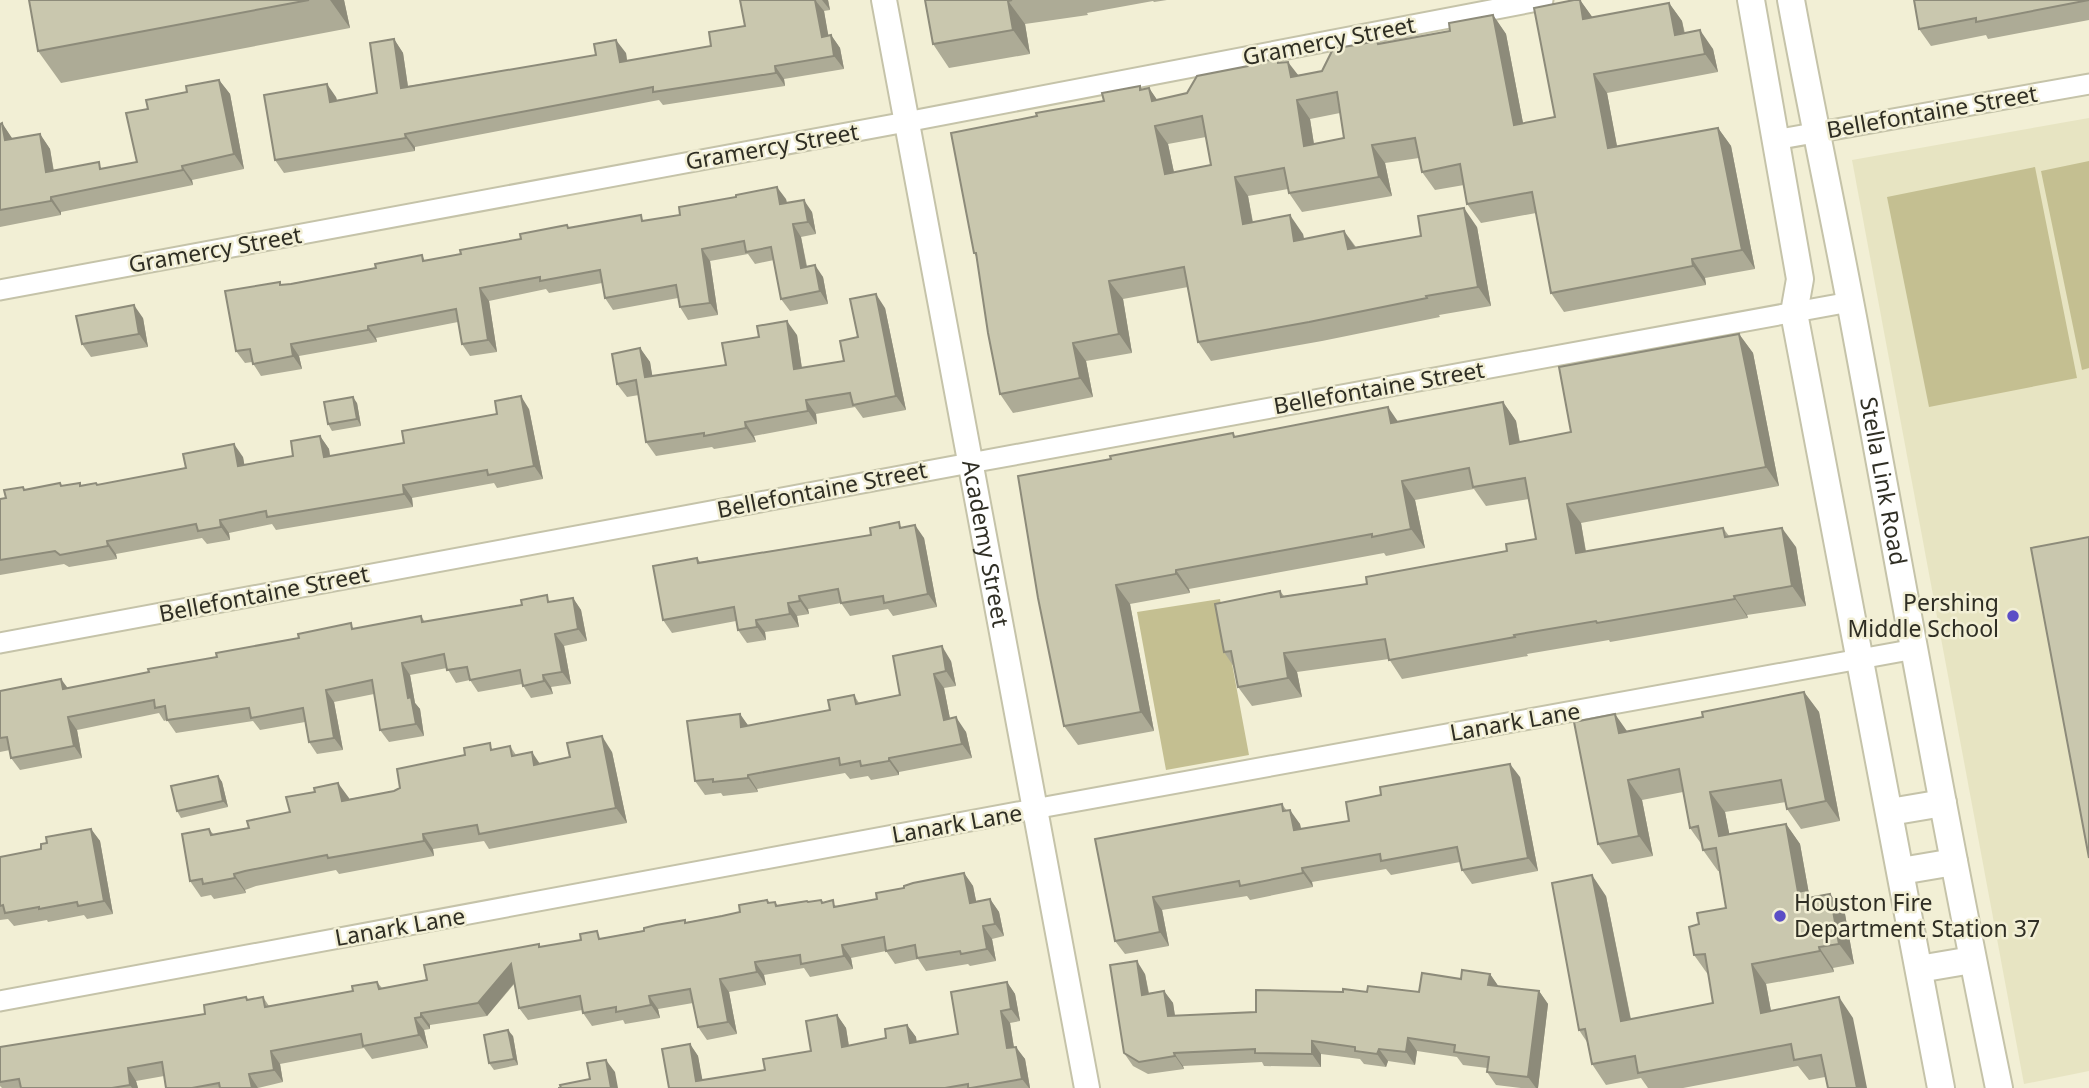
<svg xmlns="http://www.w3.org/2000/svg" width="2089" height="1088" font-family="'Noto Sans',sans-serif">
<style>
.built{fill:#e7e4c2}
.green{fill:#c4bf91}
.lines{fill:none;stroke-linecap:round;stroke-linejoin:round}
.minor-casing{stroke:#c5c3a9;stroke-width:23}
.tertiary-casing{stroke:#c5c3a9;stroke-width:28}
.secondary-casing{stroke:#c5c3a9;stroke-width:30}
.minor{stroke:#fff;stroke-width:19}
.tertiary{stroke:#fff;stroke-width:24}
.secondary{stroke:#fff;stroke-width:26}
.wall{fill:#adab96;fill-rule:evenodd}
.shaded-wall{fill:#8d8b7a}
.building{fill:#c9c7ae;stroke:#8d8b7a;stroke-width:2;fill-rule:evenodd}
.poi-dot{fill:#5b4ec6;stroke:#f2efd5;stroke-width:2.5}
.labels{text-anchor:middle;stroke-width:5;stroke-linejoin:round;paint-order:stroke}
.street-label{font-size:23px;fill:#2f2e24;stroke:#f2efd5}
.poi-label{font-size:23px;fill:#2f2e24;stroke:#f2efd5;text-anchor:end}
</style>
<rect width="100%" height="100%" fill="#f2efd5"/>
<path class="built" d="M2089,118V1071L2024,1084L1852,160Z"/>
<path class="green" d="M2089,161V368L2082,370L2041,171Z
M2035,167L2077,378L1929,407L1887,197Z
M1220,599L1249,755L1166,770L1137,612Z"/>
<g class="lines">
<g class="minor-casing">
<path id="minor" d="M1775,140L2089,84
M0,290L906,122L1543,0
M0,643L970,463L1850,302
M0,1001L1034,809L1915,649"/>
</g>
<g class="tertiary-casing">
<g id="tertiary">
<path id="s1" d="M884,0L1087,1088"/>
</g>
</g>
<g class="secondary-casing">
<g id="secondary">
<path d="M1751,0L1800,279L1794,313L1941,1088"/>
<path id="s2" d="M1791,0C1812,115 1837,229 1858,344C1904,592 1948,841 1999,1088"/>
<path d="M1890,812L1943,803"/>
<path d="M1901,871L1954,862"/>
<path d="M1919,969L1972,960"/>
</g>
</g>
<use href="#minor" class="minor"/>
<use href="#tertiary" class="tertiary"/>
<use href="#secondary" class="secondary"/>
</g>
<path class="wall" d="M29,0H344L350,28L61,83L38,51Z
M740,0H828L830,10L824,11L828,36L831,35L840,48L844,69L784,79L785,86L663,105L659,100L415,147V151L284,173L275,160L336,97L337,100L377,93L394,39L403,53L408,86L626,53L627,61L711,46L745,26Z
M925,0H1167L1154,2L1153,1L1087,13L1088,15L1025,24L1030,54L949,68L933,44Z
M1574,0H1580L1592,17L1669,3L1682,21L1685,33L1713,49L1718,72L1607,93L1617,147L1718,128L1731,146L1755,269L1705,278L1706,285L1564,312L1551,293L1536,213L1481,223L1467,204L1464,185L1435,190L1422,172L1419,158L1385,163L1392,196L1302,212L1289,193L1288,189L1248,196L1253,222L1303,234L1304,239L1344,231L1356,247L1477,227L1491,306L1439,315L1440,317L1322,341L1211,361L1198,342L1188,287L1123,299L1132,353L1086,361L1093,397L1013,413L1000,394L976,256L974,253L1037,116L1104,101L1140,86L1143,90L1149,88L1157,100L1187,93L1281,63L1298,75L1322,71L1380,44L1450,31L1493,15L1506,34L1523,123L1555,117ZM1340,113L1344,138L1314,144L1310,119ZM1206,137L1211,165L1174,172L1168,144Z
M1914,0H2089V20L1988,39L1986,35L1931,46L1919,29Z
M219,80L230,94L244,169L192,180L193,185L61,212V215L0,227V124L2,123L12,139L40,134L50,149L54,171L104,169L137,162L148,109L187,92Z
M786,199L787,203L812,212L816,234L801,237L807,266L823,277L828,304L790,311L781,299L774,260L755,264L748,254L710,261L718,315L688,320L680,307L678,298L613,310L605,298L602,283L549,293L546,289L489,301L497,352L470,356L462,344L458,322L376,338L377,342L299,356L302,369L261,376L252,362L245,363L236,351L282,285L376,268L422,255L425,261L461,254L521,239L569,228L645,221Z
M885,308L906,410L863,418L855,407L816,414L817,424L754,436L756,442L714,449L712,447L656,456L646,442L639,395L627,397L617,384L640,348L650,362L652,376L726,365L797,335L802,368L844,361L858,337Z
M143,318L148,347L91,357L82,344Z
M1739,334L1753,353L1779,486L1581,523L1586,551L1723,528L1729,536L1796,547L1806,606L1747,615L1748,618L1610,642L1609,640L1527,654L1528,656L1402,679L1389,659L1297,672L1302,697L1252,706L1238,687L1234,667L1224,652L1280,591L1284,596L1367,584L1507,551L1536,539L1529,499L1486,506L1474,489L1415,500L1425,548L1386,556L1384,553L1189,589L1190,593L1130,604L1154,731L1078,745L1064,726L1111,459L1235,437L1398,422L1503,402L1516,421L1520,442L1571,432Z
M357,403L361,426L332,431L328,424Z
M529,409L543,479L497,488L494,483L412,498L413,507L276,530L272,524L229,533L230,540L207,544L202,538L116,554L117,559L69,567L64,564L0,575V499L6,498L23,487L25,490L62,486H82L96,483L97,485L243,457L244,465L293,456L320,436L329,449L330,456L404,443Z
M902,528L924,538L937,607L893,616L888,609L850,616L841,603L808,609L809,614L797,616L799,627L765,632L766,640L747,643L738,630L736,621L672,633L663,620L697,558L700,562L871,535Z
M573,598L581,610L587,641L564,646L571,684L551,687L553,694L531,698L522,684L478,692L470,680L456,683L447,668L410,675L415,703L420,709L424,736L389,742L380,730L374,694L334,702L343,750L317,754L309,742L305,722L260,730L253,721L176,733L167,720L164,721L159,713L77,730L82,758L20,770L11,758L10,750L0,752V691L68,688L149,672L217,657L421,616L425,622Z
M951,661L956,686L944,688L950,719L966,732L972,758L899,772V775L871,780L868,776L850,779L845,773L757,789L758,792L723,796L721,793L705,795L695,781L740,714L748,726L830,710L854,695L859,703L900,695Z
M1804,692L1819,712L1840,821L1801,829L1787,809L1786,802L1725,812L1729,834L1786,824L1800,844L1809,894L1812,897L1830,894L1845,914L1854,964L1833,968L1834,972L1766,984L1771,1011L1853,1018L1825,1077L1809,1080L1798,1066L1683,1088H1648L1641,1078L1606,1085L1592,1064L1587,1042L1579,1030L1606,896L1631,1019L1713,1003L1709,976L1694,955L1699,924L1726,908L1720,871H1718L1703,850L1702,845L1690,828L1683,792L1642,800L1653,856L1612,864L1598,844L1628,731L1703,717Z
M510,746L516,755L540,763L612,752L627,823L489,849L484,841L433,849L434,856L339,874L336,870L256,886L245,890L246,893L214,899L211,895L201,897L190,881L209,829L214,835L249,828L290,812L315,792L349,798V799L394,791L494,749Z
M218,776L222,782L228,807L181,818L177,811Z
M1520,777L1538,871L1472,884L1462,870L1460,862L1391,875L1386,869L1312,882L1313,887L1250,900L1247,896L1162,910L1169,946L1125,954L1115,941L1095,839L1282,804L1287,811L1300,824L1301,829L1349,821Z
M91,829L100,841L113,914L87,919L84,915L48,922L47,920L14,926L8,919L0,920V857L41,849L47,843Z
M964,873L973,886L976,901L990,899L999,912L1004,936L992,939L996,961L970,966L968,964L926,971L918,959L895,964L886,951L851,958L853,969L810,977L804,968L764,975L766,985L729,992L737,1034L707,1040L698,1027L693,1003L658,1009L660,1018L625,1024L623,1020L592,1026L583,1013L582,1010L528,1020L519,1008L515,983L487,1016L430,1025V1029L424,1030L428,1048L372,1059L364,1048L280,1064L283,1082L258,1088H166L164,1076L136,1081L138,1088H2L0,1086V1047L205,1014L248,1000L263,997L269,1006L353,991L377,982L382,988L427,980L541,947L603,938L740,912L767,900L769,902H775L778,906L821,900L823,902L837,906L877,899L904,888Z
M1145,974L1149,993L1164,991L1173,1003L1175,1016L1256,1012L1367,992H1419L1461,979L1490,974L1498,986L1539,991L1548,1004L1538,1088H1521L1496,1085L1487,1072V1068L1463,1065L1457,1057L1417,1051L1415,1065L1388,1061L1386,1067L1364,1064L1360,1059L1321,1054V1067L1264,1066L1262,1062L1183,1066L1184,1069L1148,1074L1133,1066L1124,1053Z
M1007,982L1015,994L1020,1021L1010,1023L1014,1047L1025,1059L1030,1088H669L690,1044L698,1056L702,1080L765,1070L811,1051L837,1015L846,1028L849,1046L886,1038L907,1025L916,1037V1042L958,1034Z
M513,1036L518,1065L494,1070L489,1063Z"/>
<path class="shaded-wall" d="M330,0H344L350,28Z
M815,0L824,11L831,50L822,37Z
M822,0H828L830,10Z
M1580,0L1593,18L1583,19Z
M1008,1L1025,24L1030,54L1013,30Z
M1669,3L1682,21L1688,54L1675,35Z
M1493,15L1506,34L1527,144L1514,125Z
M1700,30L1713,49L1718,72L1705,54Z
M831,35L840,48L844,69L834,56Z
M394,39L403,53L410,101L401,88Z
M616,40L626,53L629,75L620,62Z
M1288,62L1302,80L1291,77Z
M775,66L784,79L785,86L776,73Z
M1594,74L1607,93L1621,167L1608,148Z
M219,80L230,94L244,169L234,154Z
M327,84L336,97L340,115L330,102Z
M1149,88L1162,107L1152,101Z
M1297,100L1310,119L1317,164L1304,146Z
M2,123L12,138L15,155L5,140Z
M1155,126L1168,144L1178,192L1165,174Z
M1718,128L1731,146L1755,269L1742,250Z
M40,134L50,149L56,187L46,172Z
M405,134L415,147V151L406,138Z
M1372,145L1385,163L1392,196L1379,177Z
M182,166L192,180L193,185L183,170Z
M1235,177L1248,196L1256,242L1243,224Z
M777,187L786,199L789,216L780,204Z
M51,197L61,212V215L51,201Z
M804,200L812,212L816,234L808,222Z
M1464,208L1477,227L1491,306L1478,287Z
M1290,215L1303,234L1308,260L1294,241Z
M793,224L801,237L809,280L801,268Z
M1344,231L1357,250L1348,249Z
M702,249L710,261L718,315L710,303Z
M1692,259L1705,278L1706,285L1693,266Z
M815,265L823,277L828,304L820,291Z
M1109,281L1123,299L1132,353L1119,334Z
M480,288L489,301L497,352L488,340Z
M876,294L885,308L906,410L896,396Z
M134,305L143,318L148,347L139,334Z
M787,321L797,335L804,383L794,369Z
M368,326L376,338L377,342L368,330Z
M1739,334L1753,353L1779,486L1766,467Z
M1073,343L1086,361L1093,397L1080,378Z
M291,344L299,356L302,369L293,356Z
M640,348L650,362L655,391L645,377Z
M521,396L529,409L543,479L534,466Z
M353,397L357,403L361,426L357,419Z
M806,400L816,414L817,424L808,411Z
M1503,402L1516,421L1523,463L1510,444Z
M1388,407L1401,426L1391,423Z
M745,422L754,436L756,442L746,428Z
M320,436L329,449L332,470L324,457Z
M234,444L243,457L247,479L238,466Z
M1402,481L1415,500L1425,548L1411,529Z
M403,485L412,498L413,507L404,494Z
M1567,504L1581,523L1589,572L1576,553Z
M220,520L229,533L230,540L221,527Z
M915,525L924,538L937,607L928,594Z
M1782,528L1796,547L1806,606L1792,586Z
M107,541L116,554L117,559L108,546Z
M1176,570L1189,589L1190,593L1176,574Z
M1116,585L1130,604L1154,731L1141,712Z
M799,596L808,609L809,614L800,601Z
M1734,596L1747,615L1748,618L1735,599Z
M573,598L581,610L587,641L578,629Z
M788,603L797,616L799,627L790,614Z
M756,620L765,632L766,640L757,627Z
M555,634L564,646L571,684L562,672Z
M942,646L951,661L956,686L946,671Z
M1284,653L1297,672L1302,697L1288,678Z
M402,663L410,675L415,703L420,709L424,736L416,724L408,698Z
M934,674L944,688L953,734L944,720Z
M543,675L551,687L553,694L544,681Z
M61,679L70,691L63,689Z
M326,690L334,702L343,750L334,738Z
M1804,692L1819,712L1840,821L1826,801Z
M740,714L750,728L741,727Z
M1615,714L1629,734L1619,733Z
M68,717L77,730L82,758L74,746Z
M956,717L966,732L972,758L962,744Z
M602,736L612,752L627,823L616,808Z
M532,752L542,767L534,765Z
M889,758L899,772V775L889,761Z
M1510,764L1520,777L1538,871L1528,858Z
M748,775L757,789L758,792L748,778Z
M218,776L222,782L228,807L223,801Z
M1628,780L1642,800L1653,856L1639,836Z
M338,783L349,798L352,816L342,801Z
M1710,792L1725,812L1734,857L1719,836Z
M1290,810L1300,824L1304,844L1294,830Z
M1786,824L1800,844L1809,894L1821,911L1798,892Z
M91,829L100,841L113,914L104,901Z
M423,834L433,849L434,856L424,841Z
M1302,868L1312,882L1313,887L1303,873Z
M964,873L973,886L979,915L970,903Z
M234,874L245,890L246,893L235,878Z
M1592,875L1606,896L1635,1041L1621,1021Z
M1830,894L1845,914L1854,964L1839,944Z
M1153,897L1162,910L1169,946L1160,932Z
M990,899L999,912L1004,936L995,924Z
M983,926L992,939L996,961L987,949Z
M842,945L851,958L853,969L844,956Z
M1819,947L1833,968L1834,972L1820,951Z
M1137,961L1145,974L1151,1007L1142,995Z
M755,962L764,975L766,985L757,972Z
M511,964L520,976L487,1016L478,1003Z
M1752,964L1766,984L1775,1033L1761,1013Z
M1490,974L1499,987L1488,985Z
M720,979L729,992L737,1034L728,1022Z
M1007,982L1015,994L1020,1021L1011,1009Z
M1164,991L1173,1003L1177,1029L1168,1016Z
M1539,991L1548,1004L1538,1088H1536L1528,1077Z
M649,996L658,1009L660,1018L651,1005Z
M1839,997L1853,1018L1867,1088H1857Z
M1001,1011L1010,1023L1016,1061L1007,1048Z
M421,1013L430,1025V1029L421,1017Z
M837,1015L846,1028L851,1060L842,1047Z
M415,1018L424,1030L428,1048L419,1035Z
M907,1025L916,1037L919,1055L910,1043Z
M508,1030L513,1036L518,1065L514,1059Z
M1408,1038L1417,1051L1415,1065L1406,1052Z
M1312,1041L1321,1054V1067L1312,1054Z
M690,1044L698,1056L704,1088L696,1081Z
M1016,1047L1025,1059L1030,1088H1029L1022,1079Z
M1379,1049L1388,1061L1386,1067L1377,1054Z
M271,1051L280,1064L283,1082L274,1070Z
M1174,1053L1183,1066L1184,1069L1175,1056Z
M606,1060L615,1072L618,1088H611Z
M128,1068L136,1081L138,1088H132L130,1085Z
M249,1074L258,1088H252Z"/>
<path class="building" d="M29,0H309L38,51Z
M740,0H815L822,37L831,35L834,56L775,66L776,73L653,92V87L405,134L406,138L275,160L264,95L327,84L330,102L377,93L370,43L394,39L401,88L596,55L594,44L616,40L620,62L711,46L709,32L745,26Z
M925,0H1012L1008,1L1013,30L933,44Z
M1574,0H1580L1583,19L1669,3L1675,35L1700,30L1705,54L1594,74L1608,148L1718,128L1742,250L1692,259L1693,266L1551,293L1532,192L1467,204L1460,164L1422,172L1415,138L1372,145L1379,177L1289,193L1284,168L1235,177L1243,224L1290,215L1294,241L1344,231L1348,249L1421,236L1418,216L1464,208L1478,287L1426,296L1427,298L1309,322L1198,342L1184,267L1109,281L1119,334L1073,343L1080,378L1000,394L988,333L976,253H974L951,133L1037,116L1036,113L1104,101L1102,93L1140,86V90L1149,88L1152,101L1187,93L1197,76L1248,66L1250,63L1278,59V63L1288,62L1291,77L1322,71L1333,49L1377,41L1378,44L1450,31L1449,23L1493,15L1514,125L1555,117L1534,8ZM1337,92L1344,138L1304,146L1297,100ZM1202,116L1211,165L1165,174L1155,126Z
M1914,0H2089L1976,22V18L1919,29Z
M219,80L234,154L182,166L183,170L51,197V201L0,210V124L2,123L5,140L40,134L46,172L99,162L100,169L137,162L126,113L148,109L146,100L187,92L186,86Z
M777,187L780,204L804,200L808,222L793,224L801,268L815,265L820,291L781,299L771,247L746,252L744,241L702,249L710,303L680,307L676,285L605,298L600,270L540,281V277L480,288L488,340L462,344L456,309L368,326V330L291,344L293,356L253,364L250,349L236,351L225,291L280,282V285L291,284L376,268L375,264L422,255L423,261L461,254L460,250L521,239L520,234L567,225L568,228L641,215L642,221L680,215L679,207L736,197V195Z
M876,294L896,396L853,405L850,393L806,400L808,411L745,422L746,428L704,436V433L646,442L636,380L617,384L612,354L640,348L645,377L726,365L722,343L759,337L757,326L787,321L794,369L844,361L840,341L858,337L850,299Z
M134,305L139,334L82,344L76,316Z
M1739,334L1766,467L1567,504L1576,553L1723,528L1725,537L1782,528L1792,586L1734,596L1735,599L1597,623L1596,621L1514,635L1515,637L1389,660L1385,639L1284,653L1288,678L1238,687L1231,651L1224,652L1215,604L1280,591L1281,597L1367,584L1366,577L1507,551L1506,544L1536,539L1525,478L1473,487L1469,468L1402,481L1411,529L1372,537V534L1176,570V574L1116,585L1141,712L1064,726L1038,598L1018,476L1111,459L1110,456L1233,433L1234,437L1388,407L1391,423L1503,402L1510,444L1571,432L1559,367Z
M521,396L534,466L488,475L487,470L403,485L404,494L267,517L266,511L220,520L221,527L198,531L196,524L107,541L108,546L60,555L55,551L0,560V499L6,498L4,490L23,487L24,490L60,483L61,486L80,483V486L96,483L97,485L186,468L183,454L234,444L238,466L293,456L291,441L320,436L324,457L404,443L402,431L497,414L495,401Z
M353,397L357,419L328,424L324,402Z
M899,522L900,528L915,525L928,594L884,603L883,596L841,603L838,589L799,596L800,601L788,603L790,614L756,620L757,627L738,630L734,607L663,620L653,566L697,558L698,563L871,535L870,528Z
M2089,537V858L2031,548Z
M547,595L548,602L573,598L578,629L555,634L562,672L543,675L544,681L523,686L520,670L470,680L467,667L447,670L444,654L402,663L408,698L411,697L416,724L380,730L372,680L326,690L334,738L309,742L303,708L251,718L249,708L167,720L165,706L155,708L154,700L68,717L74,746L11,758L7,737L0,738V691L61,679L63,689L149,672L148,669L217,657L216,653L299,638L298,634L351,623L352,629L421,616L422,622L522,605L521,600Z
M942,646L946,671L934,674L944,720L956,717L962,744L889,758V761L861,766L860,761L840,765L839,758L748,775V778L713,782V779L695,781L687,721L740,714L741,727L830,710L828,700L854,695L856,704L900,695L893,656Z
M1804,692L1826,801L1787,809L1781,780L1710,792L1719,836L1786,824L1798,892L1807,890L1808,898L1830,894L1839,944L1819,947L1820,951L1752,964L1761,1013L1839,997L1857,1088H1828L1821,1055L1794,1060L1791,1044L1638,1073L1635,1056L1592,1064L1585,1029L1579,1030L1552,883L1592,875L1621,1021L1713,1003L1705,954L1694,955L1689,927L1699,924L1697,913L1726,908L1716,848L1703,850L1698,826L1690,828L1679,769L1628,780L1639,836L1598,844L1574,722L1615,714L1619,733L1703,717L1702,712Z
M602,736L616,808L479,834L477,825L423,834L424,841L328,858L327,855L245,871L234,874L235,878L203,884L202,879L190,881L182,834L209,829L211,835L249,828L247,821L290,812L286,797L315,792L314,788L338,783L342,801L394,791L400,788L397,769L465,755L464,748L490,743L491,750L510,746L512,756L532,752L534,765L570,757L567,743Z
M1510,764L1528,858L1462,870L1457,847L1381,861L1380,854L1302,868L1303,873L1240,886L1239,881L1153,897L1160,932L1115,941L1095,839L1282,804L1283,811L1290,810L1294,830L1349,821L1346,802L1381,795L1380,787Z
M218,776L223,801L177,811L171,786Z
M91,829L104,901L78,906L77,902L39,909V907L5,913L3,905L0,906V857L41,849V844L47,843L46,837Z
M964,873L970,903L990,899L995,924L983,926L987,949L961,954L960,951L917,958L915,945L886,951L884,937L842,945L844,956L801,964L800,955L755,962L757,972L720,979L728,1022L698,1027L690,989L649,996L651,1005L616,1012V1007L583,1013L580,996L519,1008L511,964L478,1003L421,1013V1017L415,1018L419,1035L363,1046L361,1034L271,1051L274,1070L249,1074L252,1088H220L219,1083L192,1088H166L162,1062L128,1068L130,1085L112,1088H21L19,1079L0,1082V1047L205,1014L204,1005L246,997L247,1000L263,997L265,1007L353,991L352,986L377,982L379,989L427,980L424,965L539,944V947L581,940L580,934L597,931L599,939L644,931V928L656,925L685,920V923L722,916L740,912L739,905L767,900L768,903L775,902L776,906L807,901L808,902L821,900L822,903L833,900L834,907L877,899L876,893L904,888V886L913,883Z
M1137,961L1142,995L1164,991L1168,1016L1256,1012V990L1343,992V989L1367,992L1368,986L1419,992L1422,973L1461,979L1462,970L1490,974L1488,985L1539,991L1528,1077L1487,1072L1489,1057L1454,1052L1455,1045L1408,1038L1406,1052L1379,1049L1377,1054L1355,1051V1047L1312,1041V1054L1255,1053V1049L1174,1053L1175,1056L1139,1062L1124,1053L1110,965Z
M1007,982L1011,1009L1001,1011L1007,1048L1016,1047L1022,1079L971,1088H968V1084L945,1088H669L662,1049L690,1044L696,1081L765,1070L763,1059L811,1051L806,1021L837,1015L842,1047L886,1038L885,1029L907,1025L910,1043L958,1034L951,992Z
M508,1030L514,1059L489,1063L484,1035Z
M606,1060L611,1088H558H561L560,1085L590,1079L587,1063Z"/>
<g class="poi-dot">
<circle cx="2013" cy="616" r="7"/>
<circle cx="1780" cy="916" r="7"/>
</g>
<g class="labels">
<g class="street-label">
<text transform="translate(1329 41) rotate(-11)" y="8">Gramercy Street</text>
<text transform="translate(1932 112) rotate(-10)" y="8">Bellefontaine Street</text>
<text transform="translate(772 147) rotate(-10)" y="8">Gramercy Street</text>
<text transform="translate(215 250) rotate(-10)" y="8">Gramercy Street</text>
<text transform="translate(1379 388) rotate(-10)" y="8">Bellefontaine Street</text>
<text dy="8" stroke="none"><textPath href="#s2" startOffset="490">Stella Link Road</textPath></text>
<text transform="translate(822 490) rotate(-11)" y="8">Bellefontaine Street</text>
<text dy="8" stroke="none"><textPath href="#s1" startOffset="553">Academy Street</textPath></text>
<text transform="translate(264 594) rotate(-11)" y="8">Bellefontaine Street</text>
<text transform="translate(1515 722) rotate(-10)" y="8">Lanark Lane</text>
<text transform="translate(957 824) rotate(-10)" y="8">Lanark Lane</text>
<text transform="translate(400 927) rotate(-10)" y="8">Lanark Lane</text>
</g>
<g class="poi-label">
<text x="1999" y="611">Pershing<tspan x="1999" dy="26">Middle School</tspan></text>
<text x="1794" y="911" text-anchor="start">Houston Fire<tspan x="1794" dy="26">Department Station 37</tspan></text>
</g>
</g>
</svg>
